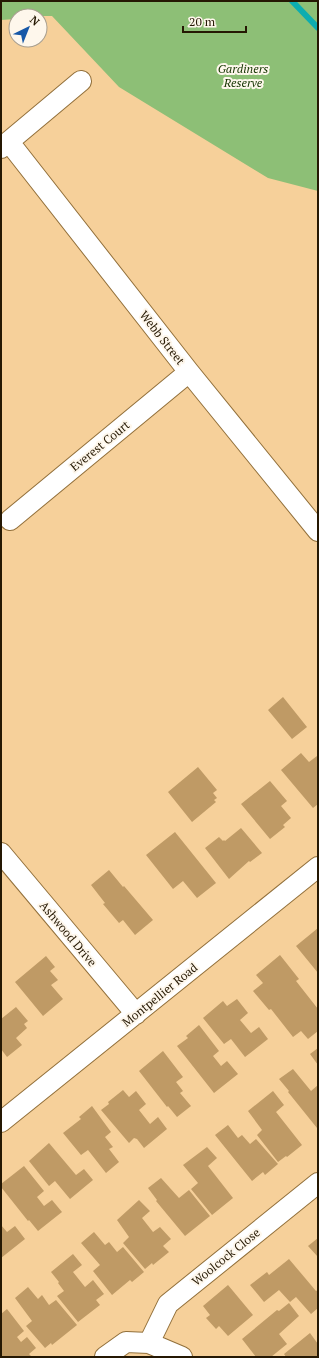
<svg xmlns="http://www.w3.org/2000/svg" width="319" height="1358" font-family="'PT Serif',serif">
<style>
.green{fill:#8dbf76}
.lines{fill:none;stroke-linecap:round;stroke-linejoin:round}
.stream{stroke:#0dadb0;stroke-width:6}
.building{fill:#bf9a65}
.minor-casing{stroke:#92703b;stroke-width:22}
.minor{stroke:#fff;stroke-width:20}
.labels{text-anchor:middle;stroke-width:4;stroke-linejoin:round;paint-order:stroke}
.park-label{font-size:12px;font-style:italic;fill:#153501;stroke:#fef7ec}
.street-label{font-size:12px;fill:#251803;stroke:#fef7ec}
</style>
<rect width="100%" height="100%" fill="#f6d09a"/>
<path class="green" d="M1,1H318V191L268,178L119,87L52,16H16V19L1,20Z"/>
<g class="lines">
<path class="stream" d="M292,1L318,28"/>
</g>
<path class="building" d="M283,697L307,727L292,739L268,710Z
M301,753L309,762L317,756L318,757V804L313,808L281,770Z
M198,767L217,790L213,793L217,798L214,800L216,802L192,822L168,792Z
M270,781L287,801L281,806L291,818L283,825L285,827L270,839L241,804Z
M241,828L262,853L250,862L249,861L229,879L205,848L219,837L223,841L224,840L225,841Z
M175,832L216,883L197,898L183,881L173,889L146,855Z
M109,870L123,887L124,886L153,920L135,935L123,920L119,923L103,904L105,903L91,885Z
M318,928V973L296,946Z
M280,955L299,979L296,981L318,1009V1031L308,1039L301,1031L293,1037L271,1009L269,1010L253,991L263,983L256,975Z
M46,956L55,967L50,971L58,980L51,985L63,999L43,1016L15,982Z
M237,999L248,1013L240,1020L251,1033L259,1027L268,1039L245,1057L231,1039L224,1044L203,1018L223,1001L227,1006Z
M16,1007L28,1021L24,1024L27,1028L16,1038L22,1045L7,1057L1,1049V1019Z
M199,1025L219,1051L213,1056L221,1066L227,1061L238,1074L214,1093L177,1046L188,1038L186,1036Z
M318,1048V1065L310,1054Z
M163,1051L183,1077L176,1082L183,1091L180,1093L191,1106L177,1117L168,1106L167,1107L139,1071Z
M293,1069L311,1091L318,1085V1127L317,1128L288,1092L289,1091L279,1079Z
M123,1090L129,1097L136,1091L146,1104L139,1110L150,1124L158,1117L167,1129L144,1148L137,1139L134,1138L129,1143L101,1110L109,1104L108,1102Z
M273,1091L284,1105L276,1112L302,1145L287,1157L286,1156L278,1162L257,1135L262,1130L248,1111Z
M92,1106L111,1132L105,1137L113,1147L109,1149L119,1162L106,1173L88,1150L81,1155L63,1133L81,1119L79,1117Z
M228,1125L238,1138L242,1135L250,1144L256,1139L278,1164L265,1175L263,1172L252,1181L215,1135Z
M49,1143L76,1175L84,1169L93,1180L70,1199L55,1181L49,1186L29,1161Z
M207,1147L217,1158L208,1166L233,1198L212,1215L191,1189L198,1183L183,1165Z
M24,1166L44,1191L37,1197L44,1206L52,1200L62,1212L38,1231L29,1220L28,1221L1,1187V1184Z
M161,1178L179,1198L189,1190L210,1216L185,1236L156,1201L157,1200L148,1188Z
M139,1200L150,1211L142,1218L153,1232L160,1227L171,1239L163,1246L169,1252L153,1265L152,1263L145,1269L123,1243L129,1237L117,1220Z
M1,1225L7,1232L15,1226L25,1239L1,1258Z
M94,1232L105,1245L109,1242L117,1252L123,1247L144,1272L132,1282L130,1280L112,1295L93,1271L100,1265L81,1243Z
M318,1238V1257L308,1246Z
M73,1254L82,1265L73,1272L85,1287L93,1280L104,1294L96,1300L100,1305L78,1322L57,1296L64,1291L58,1283L59,1282L51,1272Z
M289,1259L316,1291L318,1290V1308L311,1314L296,1297L290,1302L279,1290L264,1302L250,1285L267,1272L269,1275Z
M228,1285L253,1315L228,1336L219,1326L216,1329L206,1318L210,1315L203,1306Z
M28,1287L38,1299L42,1295L49,1305L56,1300L77,1325L52,1345L51,1343L45,1348L26,1326L32,1321L15,1298Z
M289,1303L299,1316L279,1334L287,1344L271,1357H256L242,1339L277,1310L279,1311Z
M7,1309L24,1331L17,1337L21,1342L27,1337L36,1348L29,1354L32,1357H1V1314Z
M310,1333L318,1344V1357H286L284,1354Z"/>
<g class="lines">
<g class="minor-casing">
<path id="minor" d="M9,142L189,372L318,531
M1,148L81,81
M10,520L189,372
M1,853L136,1014
M1,1122L318,867
M149,1343L168,1304L318,1183
M105,1357L126,1342L149,1343L182,1357"/>
</g>
<use href="#minor" class="minor"/>
</g>
<g class="labels">
<g class="park-label">
<text x="243" y="73">Gardiners<tspan x="243" dy="14">Reserve</tspan></text>
</g>
<g class="street-label">
<text transform="translate(162 338) rotate(52)" y="4">Webb Street</text>
<text transform="translate(100 446) rotate(-39)" y="4">Everest Court</text>
<text transform="translate(68 934) rotate(50)" y="4">Ashwood Drive</text>
<text transform="translate(160 995) rotate(-39)" y="4">Montpellier Road</text>
<text transform="translate(226 1257) rotate(-39)" y="4">Woolcock Close</text>
</g>
</g>
<rect width="319" height="1358" fill="none" stroke="#251803" stroke-width="4"/>
<g transform="translate(28 28) rotate(43)"><circle r="19" fill="#fef7ec" stroke="#a79e8f"/>
<path d="M0-3L7 15L0 10L-7 15Z" fill="#1758a8"/>
<text y="-6" font-size="11" font-weight="bold" text-anchor="middle" fill="#251803">N</text>
</g>
<path d="M183 26v6h63v-6" fill="none" stroke="#251803" stroke-width="2"/>
<text x="189" y="26" font-size="12" fill="#251803" stroke="#fef7ec" stroke-width="3" paint-order="stroke">20 m</text>
</svg>
